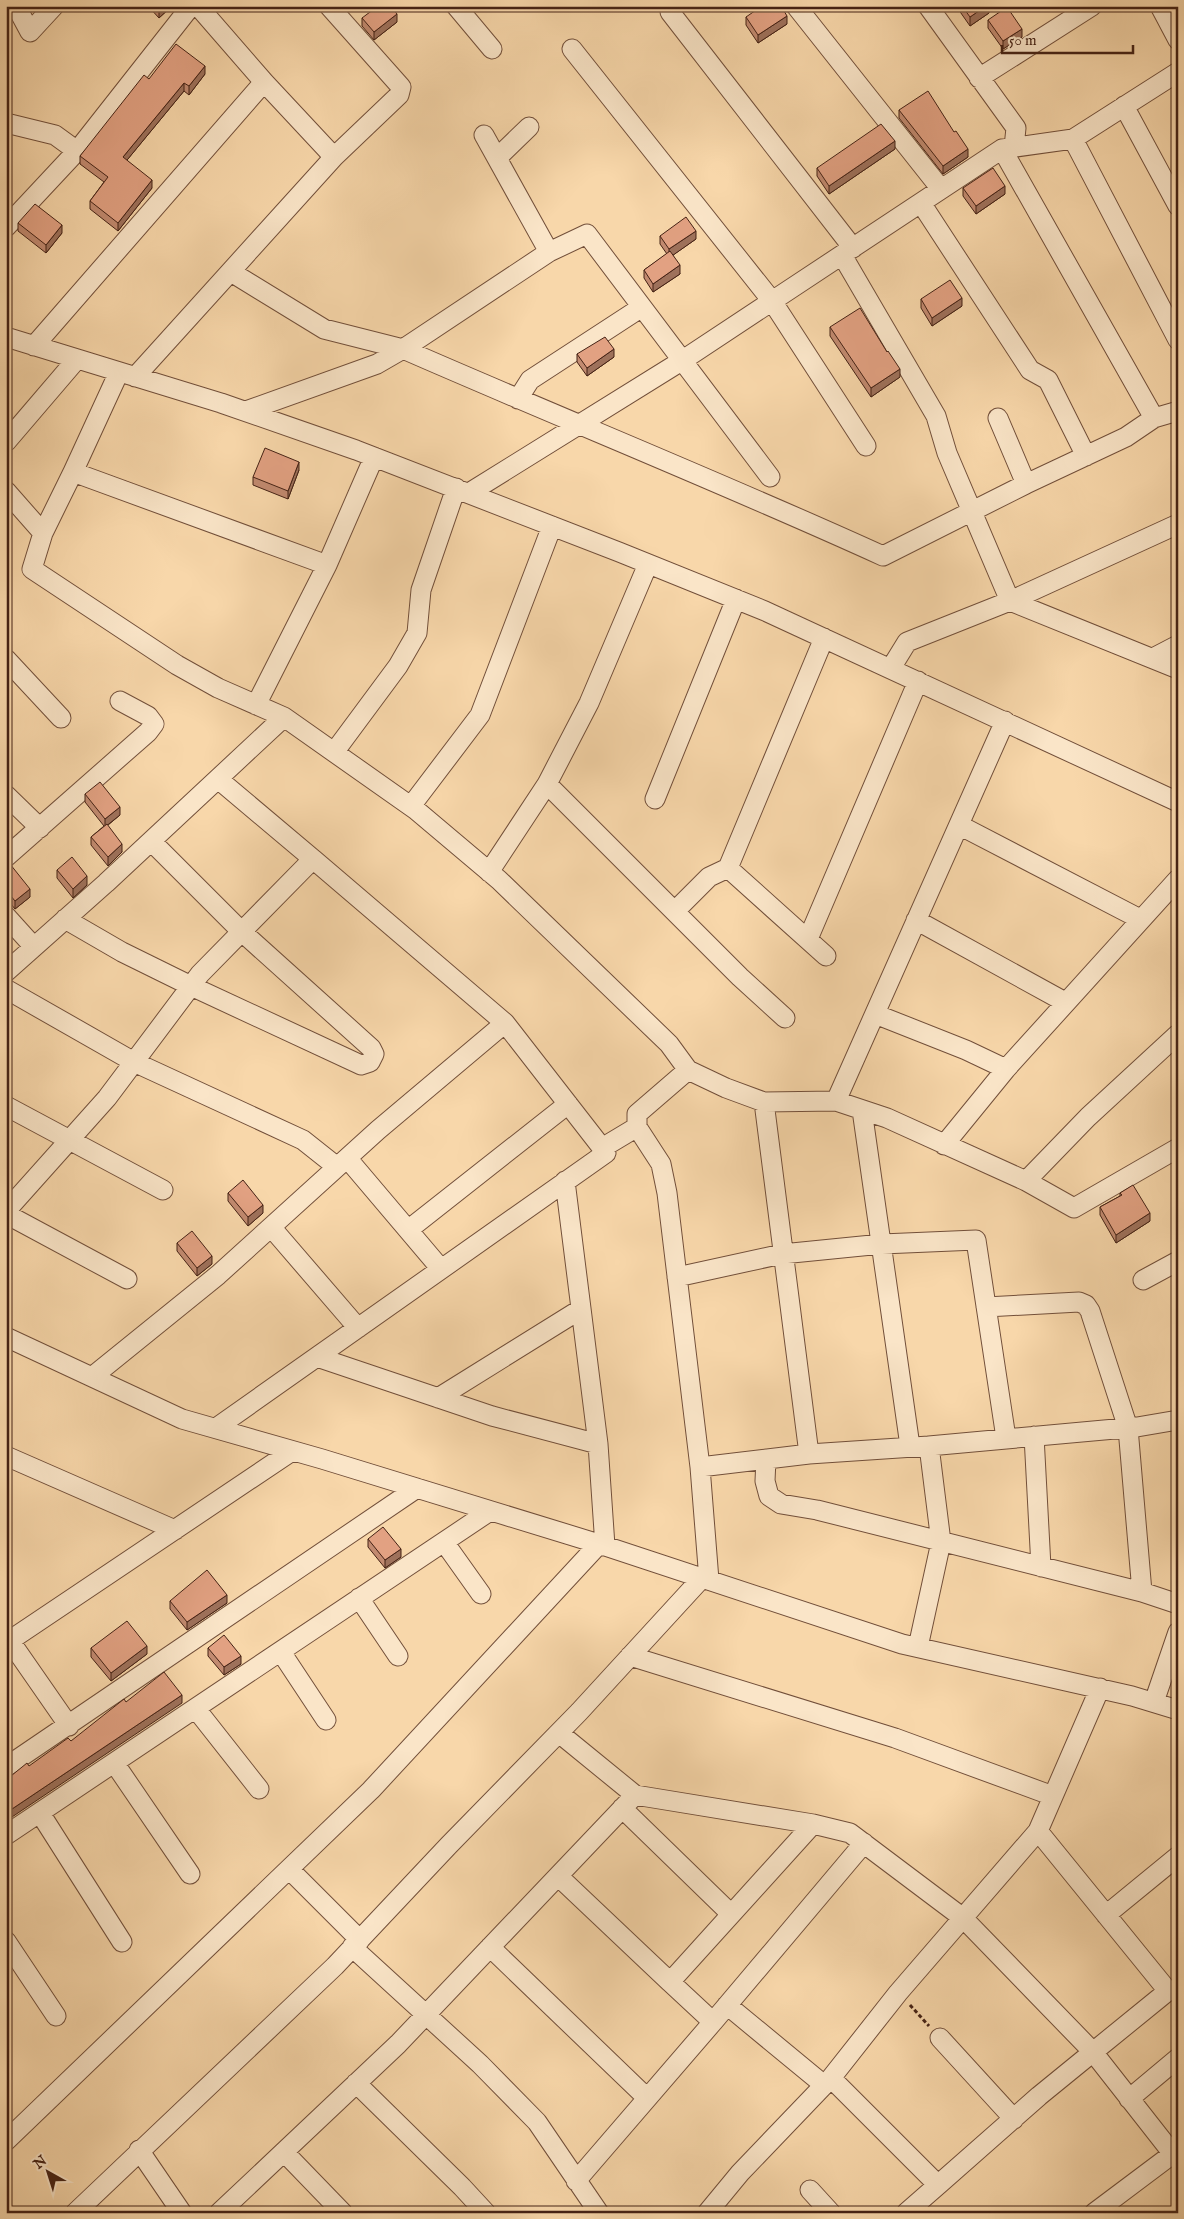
<svg xmlns="http://www.w3.org/2000/svg" width="1184" height="2219" font-family="'IM FELL English',serif">
<style>
.lines{fill:none;stroke-linecap:round;stroke-linejoin:round}
.street-casing{stroke:#724f3a;stroke-width:21}
.path{stroke:#452215;stroke-width:3;stroke-dasharray:4 2.5;stroke-linecap:butt}
.street{stroke:#fae5c8;stroke-width:19}
.wall{fill:#c28a70;stroke:#452215}
.shaded-wall{fill:#9e715b;stroke:#452215}
.building{fill:#e2a182;stroke:#452215}
</style>
<rect width="100%" height="100%" fill="#f8d7aa"/>
<filter id="stains"><feTurbulence type="fractalNoise" baseFrequency=".004" numOctaves="4"/><feColorMatrix values="0 0 0 0 .2 0 0 0 0 .09 0 0 0 0 .02 0 0 0 .5 -.17"/></filter>
<radialGradient id="worn" r=".72"><stop offset=".6" stop-color="#630" stop-opacity="0"/><stop offset="1" stop-color="#630" stop-opacity=".3"/></radialGradient>
<g class="lines">
<g class="street-casing">
<path id="street" d="M16,6L30,32L54,6
M329,6L401,87L399,95L334,157
M456,6L492,49
M796,6L941,189
M928,6L1016,128L1014,147
M1160,6L1178,40
M670,12L853,248
M572,49L772,301L866,446
M979,78L1092,6
M1124,106L1178,206
M6,123L55,135L77,151
M484,135L549,252
M1073,139L1178,340
M1002,149L1154,418
M497,158L529,127
M921,203L1030,370L1048,380L1086,456
M6,227L77,151L191,6
M842,255L936,416L947,453L1010,601L907,642L891,668
M231,272L324,329L403,349L549,252L587,234L770,477
M6,337L221,403L356,450L619,552L765,611L1178,802
M34,346L264,82L198,6
M119,372L73,472L327,565L374,457
M135,377L334,157L264,82
M518,399L530,380L642,307
M246,411L377,364L403,349C563,419 725,484 883,556L1026,484L1126,437L1154,418L1178,411
M998,418L1026,484
M6,442L77,359
M6,491L43,533L32,569L177,665L218,688L284,717L416,810L499,880L669,1044L688,1070L637,1114V1127
M469,493L683,360L1002,149L1073,139L1178,72
M43,533L73,472
M1010,601L1178,524
M1010,601L1178,669
M824,638L728,868L826,956
M1153,658L1178,645
M6,659L61,718
M256,705L327,565
M335,751L398,666L417,633L421,590L456,488
M547,784L740,977L785,1018
M6,795L40,828
M655,799L736,599
M411,806L480,715L552,526
M959,825L1140,919
M6,857L148,732L154,724L148,716L120,701
M489,872L547,784L589,703L648,564
M675,911L709,877L728,868
M6,916L34,947
M65,919L122,952L191,986L361,1065L370,1062L374,1054L371,1048L241,931L151,841
M916,920L1065,1002
M808,939L918,681
M6,972L106,883L284,717
M6,989L134,1062L303,1140L337,1167
M875,1014L966,1050L1006,1069L944,1145
M1006,1069L1178,879
M688,1070L726,1088L764,1102L809,1454
M836,1101L1005,721
M764,1102L836,1101L887,1118L1026,1181L1088,1117L1178,1034
M6,1106L163,1190
M862,1110L910,1446
M602,1148L637,1127L661,1164L667,1193L700,1467L709,1580
M347,1158L441,1269
M565,1181L598,1444L605,1546
M1026,1181L1074,1208L1178,1148
M6,1211L107,1098L200,974L313,859L218,779
M6,1214L127,1279
M271,1227L358,1328
M408,1230L568,1104
M677,1277L782,1254L882,1244L976,1240L1006,1438
M1143,1280L1178,1261
M986,1307L1079,1302L1086,1305L1090,1311L1128,1428L1142,1592
M6,1337L182,1419L322,1459L599,1544L902,1644L1132,1696L1178,1710
M317,1357L492,1416L598,1444
M92,1377L218,1275L378,1130L505,1023
M438,1398L581,1309
M216,1428L606,1153L505,1023L313,859
M1034,1436L1041,1567
M6,1456L175,1530
M766,1459L765,1481L769,1496L781,1504L817,1510L1142,1592L1178,1604
M700,1467L809,1454L929,1446L1137,1427L1178,1420
M444,1542L481,1594
M359,1598L398,1656
M10,1641L69,1726
M6,1643L292,1451
M918,1647L941,1542L929,1446
M281,1652L326,1720
M630,1656L895,1738L1053,1796
M1154,1702L1178,1632
M196,1709L259,1789
M115,1764L190,1874
M6,1767L417,1488
M635,1795L813,1824
M622,1808L731,1914
M40,1813L122,1942
M1038,1831L1168,1991L1093,2052L1173,2154
M6,1835L490,1511
M289,1869L360,1940
M558,1876L670,1982L813,1824L850,1833L963,1918L1093,2052L1039,2096L938,2185L831,2078
M1106,1915L1178,1856
M6,1941L56,2016
M352,1947L480,2064L537,2122L599,2213
M490,1947L647,2098
M727,2005L824,2085
M713,2022L864,1843
M940,2038L1014,2119
M356,2083L462,2187L486,2213
M1129,2099L1178,2058
M6,2141L371,1790L599,1544
M139,2150L182,2213
M284,2152L343,2213
M576,2181L713,2022L670,1982
M810,2190L831,2213
M75,2213L335,1966L449,1845L579,1712L702,1578
M219,2213L398,2044L635,1795L559,1733
M707,2213L740,2173L831,2078L898,1993L1038,1831L1100,1688
M906,2213L938,2185
M1094,2213L1178,2150"/>
</g>
<path class="path" d="M910,2005L929,2026"/>
<use href="#street" class="street"/>
</g>
<path class="wall" d="M148,6H172L159,18Z
M956,6H989V13L970,26Z
M746,17L787,24L758,43L746,25Z
M362,18L397,22L374,40L362,26Z
M988,20L1022,37L1003,49L988,28Z
M205,74L189,95L184,91L127,160L152,188L118,231L90,209V201L104,182L80,164V156L149,79Z
M899,110L954,132L968,157L943,174L899,118Z
M895,149L829,194L817,176V168Z
M963,188L1005,194L976,214L963,196Z
M18,223L62,233L46,253L18,231Z
M660,236L696,239L673,255L680,274L653,292L644,278V270L667,254L660,244Z
M921,299L962,306L932,326L921,308Z
M830,327L900,377L871,397L830,336Z
M577,354L614,357L587,376L577,362Z
M299,470L288,499L253,485V477Z
M85,794L120,815L107,826L122,852L108,866L91,845V837L104,826L85,802Z
M6,867L30,897L15,909L6,898Z
M57,870L87,885L73,898L57,878Z
M228,1193L263,1213L248,1226L228,1201Z
M1120,1193L1150,1221L1116,1243L1100,1215V1207L1120,1196Z
M177,1243L212,1264L197,1276L177,1251Z
M368,1539L401,1557L385,1568L368,1547Z
M170,1601L227,1603L187,1630L170,1609Z
M91,1648L147,1654L111,1681L91,1657Z
M208,1648L241,1664L224,1675L208,1656Z"/>
<path class="shaded-wall" d="M163,6H172L159,18V10Z
M986,6H989V13L970,26V17Z
M397,14V22L374,40V32Z
M787,16V24L758,43V35Z
M1022,29V37L1003,49V41Z
M205,66V74L189,95V86Z
M184,83V91L123,165V157Z
M895,141V149L829,194V186Z
M968,149V157L943,174V166Z
M152,180V188L118,231V223Z
M1005,186V194L976,214V206Z
M62,225V233L46,253V245Z
M696,231V239L669,258V249Z
M680,265V274L653,292V284Z
M962,298V306L932,326V318Z
M614,349V357L587,376V368Z
M900,369V377L871,397V388Z
M299,462V470L288,499V491Z
M120,807V815L105,827V819Z
M122,844V852L108,866V857Z
M87,876V885L73,898V889Z
M30,889V897L15,909V901Z
M263,1205V1213L248,1226V1217Z
M1150,1213V1221L1116,1243V1235Z
M212,1256V1264L197,1276V1268Z
M401,1549V1557L385,1568V1560Z
M227,1595V1603L187,1630V1622Z
M147,1646V1654L111,1681V1673Z
M241,1656V1664L224,1675V1667Z
M182,1695V1703L6,1821V1813Z"/>
<path class="building" d="M155,6H163L159,10Z
M378,6H391L397,14L374,32L362,18Z
M762,6H781L787,16L758,35L746,17Z
M962,6H986L970,17Z
M1007,7L1022,29L1003,41L988,20Z
M176,44L205,66L189,86L184,83L123,157L152,180L118,223L90,201L108,177L80,156L144,75L149,79Z
M928,91L954,132L956,131L968,149L943,166L899,110Z
M881,124L895,141L829,186L817,168Z
M993,168L1005,186L976,206L963,188Z
M35,204L62,225L46,245L18,223Z
M686,217L696,231L669,249L660,236Z
M670,251L680,265L653,284L644,270Z
M950,280L962,298L932,318L921,299Z
M860,308L887,352L888,351L900,369L871,388L830,327Z
M605,337L614,349L587,368L577,354Z
M265,448L299,462L288,491L253,477Z
M100,782L120,807L105,819L85,794Z
M107,824L122,844L108,857L91,837Z
M72,857L87,876L73,889L57,870Z
M10,864L30,889L15,901L6,890V867Z
M243,1180L263,1205L248,1217L228,1193Z
M1133,1185L1150,1213L1116,1235L1100,1207L1122,1195L1120,1193Z
M192,1231L212,1256L197,1268L177,1243Z
M383,1527L401,1549L385,1560L368,1539Z
M207,1570L227,1595L187,1622L170,1601Z
M127,1621L147,1646L111,1673L91,1648Z
M224,1635L241,1656L224,1667L208,1648Z
M164,1672L182,1695L6,1813V1780L27,1763L29,1766L68,1738L71,1741L124,1699L126,1702Z"/>
<rect width="1184" height="2219" fill="none" stroke="#f8d7aa" stroke-width="25"/>
<rect x="8" y="8" width="1169" height="2204" fill="none" stroke="#452215" stroke-width="2.5"/>
<rect x="12" y="12" width="1159" height="2194" fill="none" stroke="#452215"/>
<g transform="translate(48 2172) rotate(321)" stroke="#fae5c8" stroke-width="4" paint-order="stroke">
<path d="M0-4L9 19L0 12L-9 19Z" fill="#452215"/>
<text y="-8" font-size="14" font-weight="bold" text-anchor="middle" fill="#452215">N</text>
</g>
<path d="M1002 45v8h131v-8" fill="none" stroke="#452215" stroke-width="2.5"/>
<text x="1009" y="45" font-size="15" fill="#452215" stroke="#fae5c8" stroke-width="4" paint-order="stroke">50 m</text>
<rect width="100%" height="100%" filter="url(#stains)"/>
<rect width="100%" height="100%" fill="url(#worn)"/>
</svg>
